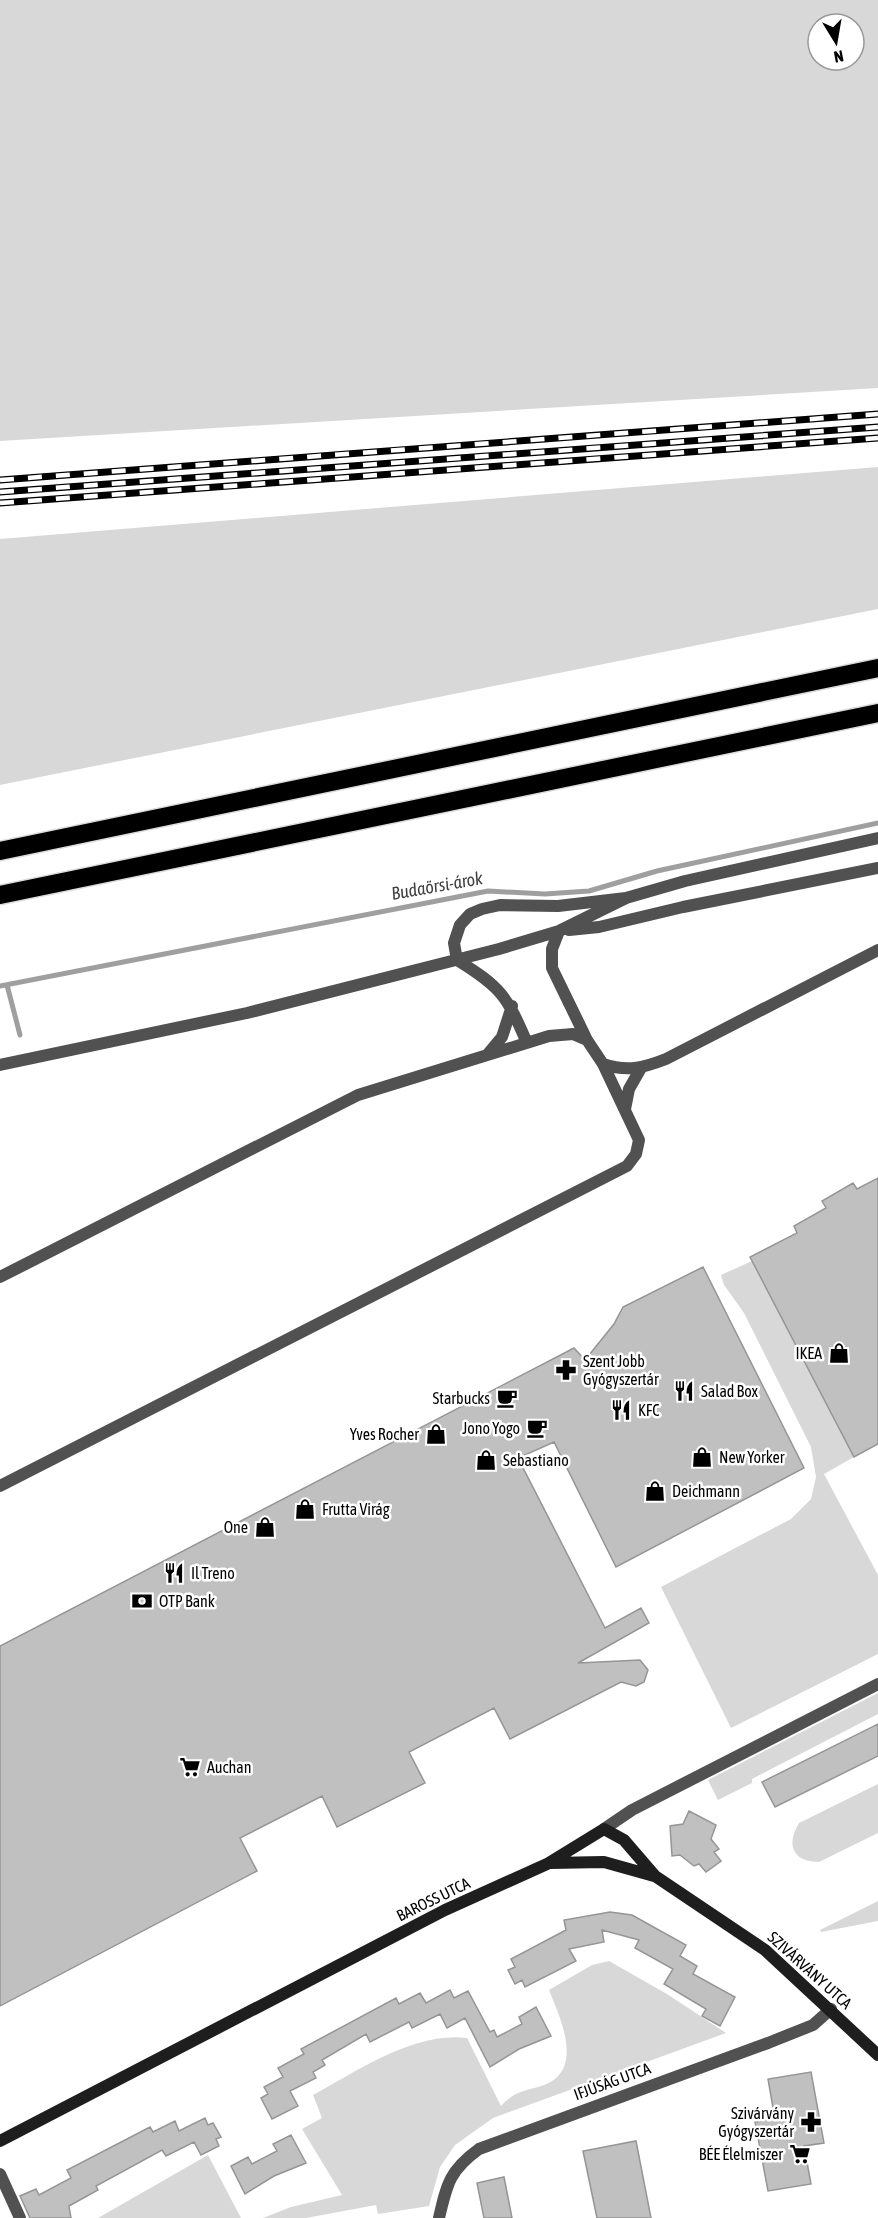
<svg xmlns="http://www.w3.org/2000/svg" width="878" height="2218" font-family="'Asap Condensed',sans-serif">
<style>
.green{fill:#d8d8d8;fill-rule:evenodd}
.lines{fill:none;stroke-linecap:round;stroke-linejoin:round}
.stream{stroke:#9f9f9f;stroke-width:5}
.building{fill:#c0c0c0;stroke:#959595;stroke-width:1.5}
.highway-casing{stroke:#dbdbdb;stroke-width:21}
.street{stroke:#515151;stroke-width:12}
.secondary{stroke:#1e1e1e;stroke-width:12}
.highway{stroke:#000;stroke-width:18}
.rail-casing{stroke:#000;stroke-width:7}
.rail{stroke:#fff;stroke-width:4.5;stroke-dasharray:14;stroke-linecap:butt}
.labels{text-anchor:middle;stroke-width:5;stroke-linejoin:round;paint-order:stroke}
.poi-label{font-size:16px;fill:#000;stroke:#fff;text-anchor:start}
.street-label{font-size:16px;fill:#000;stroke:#fff}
.water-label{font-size:18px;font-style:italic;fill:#404040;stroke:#fff}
</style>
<rect width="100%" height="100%" fill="#fff"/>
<path class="green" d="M0,0H878V388L0,441ZM818,24H854V60H818Z
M878,467V609L0,785V539Z
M752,1261L854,1457L824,1474L878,1575V1654L731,1728L661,1587L791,1519L811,1499L816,1477L811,1447L744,1313L724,1285L721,1275Z
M878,1693V1714L752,1779V1783L718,1800L708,1780Z
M878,1784V1833L819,1862C792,1862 786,1844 799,1823Z
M878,1901V1921L821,1932L820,1930Z
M609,1961L667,1994L726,2033L493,2118L455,2145L440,2167L429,2206L378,2214L376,2205L306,2218H263L291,2207L342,2195L302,2129L322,2118L313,2095C357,2071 415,2031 467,2038L501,2106C513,2093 522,2091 538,2087C587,2074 561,2020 549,1990L592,1965Z
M208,2155L241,2218H98Z"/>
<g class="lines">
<path class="stream" d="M7,985L20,1035
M0,986L488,891L545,894L589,891L657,871L878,823"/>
</g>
<path class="building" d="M878,1178V1444L854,1457L750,1257L797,1233L794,1226L826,1208L822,1201L853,1183L857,1189Z
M703,1267L804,1468L616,1567L554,1442L518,1458L605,1628L641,1608L649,1623L578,1663L640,1660L648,1670L644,1682L636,1686L621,1682L510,1739L494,1708L409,1752L425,1783L337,1827L322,1796L240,1838L257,1871L0,2006V1646L574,1348L585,1360L614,1324L623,1307Z
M878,1724V1756L775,1807L762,1782Z
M689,1811L716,1825L711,1839L719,1849L714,1852L721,1861L706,1872L699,1864L694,1866L680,1855L672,1856L670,1826L683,1824Z
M610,1912L632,1915L686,1945L680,1956L697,1966L693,1974L735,1997L720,2026L702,2016L706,2009L664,1984L673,1969L635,1948L639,1940L602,1930L604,1942L569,1949L576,1961L525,1987L522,1980L515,1984L508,1970L515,1967L511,1959L566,1930L564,1920Z
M450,1990L454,1998L468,1991L490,2032L494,2030L497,2037L522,2024L519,2017L536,2007L551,2036L519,2049L490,2067L465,2018L447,2028L440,2014L412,2028L409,2022L370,2042L366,2034L322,2060L325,2065L313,2072L316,2078L290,2091L298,2106L272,2119L261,2098L268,2094L264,2087L283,2077L278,2068L304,2054L301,2049L396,1998L399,2004L420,1993L426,2003Z
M811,2072L824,2143L804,2146L811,2184L768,2191L755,2122L775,2119L768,2079Z
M205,2118L208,2125L213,2123L221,2137L216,2139L219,2146L201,2155L194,2142L166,2156L162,2150L96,2186L98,2190L69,2206L71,2218H30L20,2196L36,2189L39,2195L71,2178L67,2170L150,2127L153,2132L175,2121L179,2131Z
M291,2135L306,2163L274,2176L245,2194L231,2166L248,2157L252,2164L277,2151L273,2144Z
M636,2141L651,2218H597L583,2151Z
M504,2177L512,2218H484L477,2183Z"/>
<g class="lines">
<g class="highway-casing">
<path id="highway" d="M0,851L878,668
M0,895L878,713"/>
</g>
<path class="street" d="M569,930L599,927L683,907L878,868
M457,960L454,943L460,925L470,914L482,909L500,905L558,906L626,898L685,881L878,838
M457,960C501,987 507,996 527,1043
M487,1055L502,1037L512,1006
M603,1064C627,1072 643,1068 666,1059L878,950
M0,1065L247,1013L499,949L559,931L626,898
M625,1109L629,1089L641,1068
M0,1277L358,1095L549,1036L573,1034L587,1040
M0,1486L627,1166L636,1154L639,1140L603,1064L587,1040L552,968V949L559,931
M604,1829L632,1810L878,1684
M0,2174L20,2218
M439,2218C447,2183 450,2170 479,2149L768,2043L813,2025L831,2009"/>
<path class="secondary" d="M550,1863L604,1862L654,1876
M0,2141L445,1910L547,1864L604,1829L624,1840L655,1876L765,1950L878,2055"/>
<use href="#highway" class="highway"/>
<g class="rail-casing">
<path id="rail" d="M0,480L878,414
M0,492L878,427
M0,503L878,438"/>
</g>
<use href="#rail" class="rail"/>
</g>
<defs>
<g id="shop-bare" transform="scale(1.62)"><path d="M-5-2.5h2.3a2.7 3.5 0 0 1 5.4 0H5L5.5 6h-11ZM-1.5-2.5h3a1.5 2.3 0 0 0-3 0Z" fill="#000" stroke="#fff" stroke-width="2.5" paint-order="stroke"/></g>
<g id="pharmacy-bare" transform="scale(1.62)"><path d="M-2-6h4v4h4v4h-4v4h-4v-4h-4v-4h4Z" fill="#000" stroke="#fff" stroke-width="2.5" paint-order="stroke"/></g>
<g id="restaurant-bare" transform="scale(1.62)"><path d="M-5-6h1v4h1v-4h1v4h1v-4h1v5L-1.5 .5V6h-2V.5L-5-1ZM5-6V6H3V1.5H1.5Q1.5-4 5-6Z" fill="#000" stroke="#fff" stroke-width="2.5" paint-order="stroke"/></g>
<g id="cafe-bare" transform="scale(1.62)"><path d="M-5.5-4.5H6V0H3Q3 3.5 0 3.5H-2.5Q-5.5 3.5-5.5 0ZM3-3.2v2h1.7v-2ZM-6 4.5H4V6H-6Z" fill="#000" stroke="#fff" stroke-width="2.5" paint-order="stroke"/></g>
<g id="bank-bare" transform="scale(1.62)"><path d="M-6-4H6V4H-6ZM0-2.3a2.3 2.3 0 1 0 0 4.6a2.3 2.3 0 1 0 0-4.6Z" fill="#000" stroke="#fff" stroke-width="2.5" paint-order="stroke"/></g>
<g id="supermarket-bare" transform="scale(1.62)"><path d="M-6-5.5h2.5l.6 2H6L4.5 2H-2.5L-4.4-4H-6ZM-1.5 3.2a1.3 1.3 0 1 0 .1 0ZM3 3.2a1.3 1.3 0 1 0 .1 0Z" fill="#000" stroke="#fff" stroke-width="2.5" paint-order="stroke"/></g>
</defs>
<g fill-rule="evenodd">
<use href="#shop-bare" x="839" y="1353"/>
<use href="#pharmacy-bare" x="566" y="1370"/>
<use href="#restaurant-bare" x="684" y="1391"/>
<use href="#cafe-bare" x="507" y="1398"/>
<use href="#restaurant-bare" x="621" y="1410"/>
<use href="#cafe-bare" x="537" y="1428"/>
<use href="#shop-bare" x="436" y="1434"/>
<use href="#shop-bare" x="702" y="1457"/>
<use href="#shop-bare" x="486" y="1460"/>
<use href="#shop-bare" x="655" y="1491"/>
<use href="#shop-bare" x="305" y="1509"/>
<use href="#shop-bare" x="265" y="1527"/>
<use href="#restaurant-bare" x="174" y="1573"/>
<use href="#bank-bare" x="142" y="1601"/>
<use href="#supermarket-bare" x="190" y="1767"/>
<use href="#pharmacy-bare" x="811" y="2122"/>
<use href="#supermarket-bare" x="800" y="2154"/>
</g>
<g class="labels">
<g class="poi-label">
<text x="822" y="1359" text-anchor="end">IKEA</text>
<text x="583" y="1367">Szent Jobb<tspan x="583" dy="18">Gyógyszertár</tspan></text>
<text x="701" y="1397">Salad Box</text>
<text x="490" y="1404" text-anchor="end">Starbucks</text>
<text x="638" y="1416">KFC</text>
<text x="520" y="1434" text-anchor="end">Jono Yogo</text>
<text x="419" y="1440" text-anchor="end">Yves Rocher</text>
<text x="719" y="1463">New Yorker</text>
<text x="503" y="1466">Sebastiano</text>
<text x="672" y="1497">Deichmann</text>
<text x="322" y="1515">Frutta Virág</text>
<text x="248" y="1533" text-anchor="end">One</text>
<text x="191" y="1579">Il Treno</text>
<text x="159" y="1607">OTP Bank</text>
<text x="207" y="1773">Auchan</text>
<text x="794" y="2119" text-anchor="end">Szivárvány<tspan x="794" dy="18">Gyógyszertár</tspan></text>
<text x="783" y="2160" text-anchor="end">BÉE Élelmiszer</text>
</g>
<g class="street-label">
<text transform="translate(433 1899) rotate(-26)" y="6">BAROSS UTCA</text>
<text transform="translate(810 1970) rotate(42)" y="6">SZIVÁRVÁNY UTCA</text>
<text transform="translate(612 2081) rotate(-20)" y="6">IFJÚSÁG UTCA</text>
</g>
<g class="water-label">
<text transform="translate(437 886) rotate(-10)" y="6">Budaörsi-árok</text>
</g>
</g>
<g transform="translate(836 42) rotate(169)"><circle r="28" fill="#ffffff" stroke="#999999" stroke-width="1.5"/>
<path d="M0-4.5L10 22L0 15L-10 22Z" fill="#000000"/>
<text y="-9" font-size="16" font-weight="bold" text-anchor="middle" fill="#000000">N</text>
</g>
</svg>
